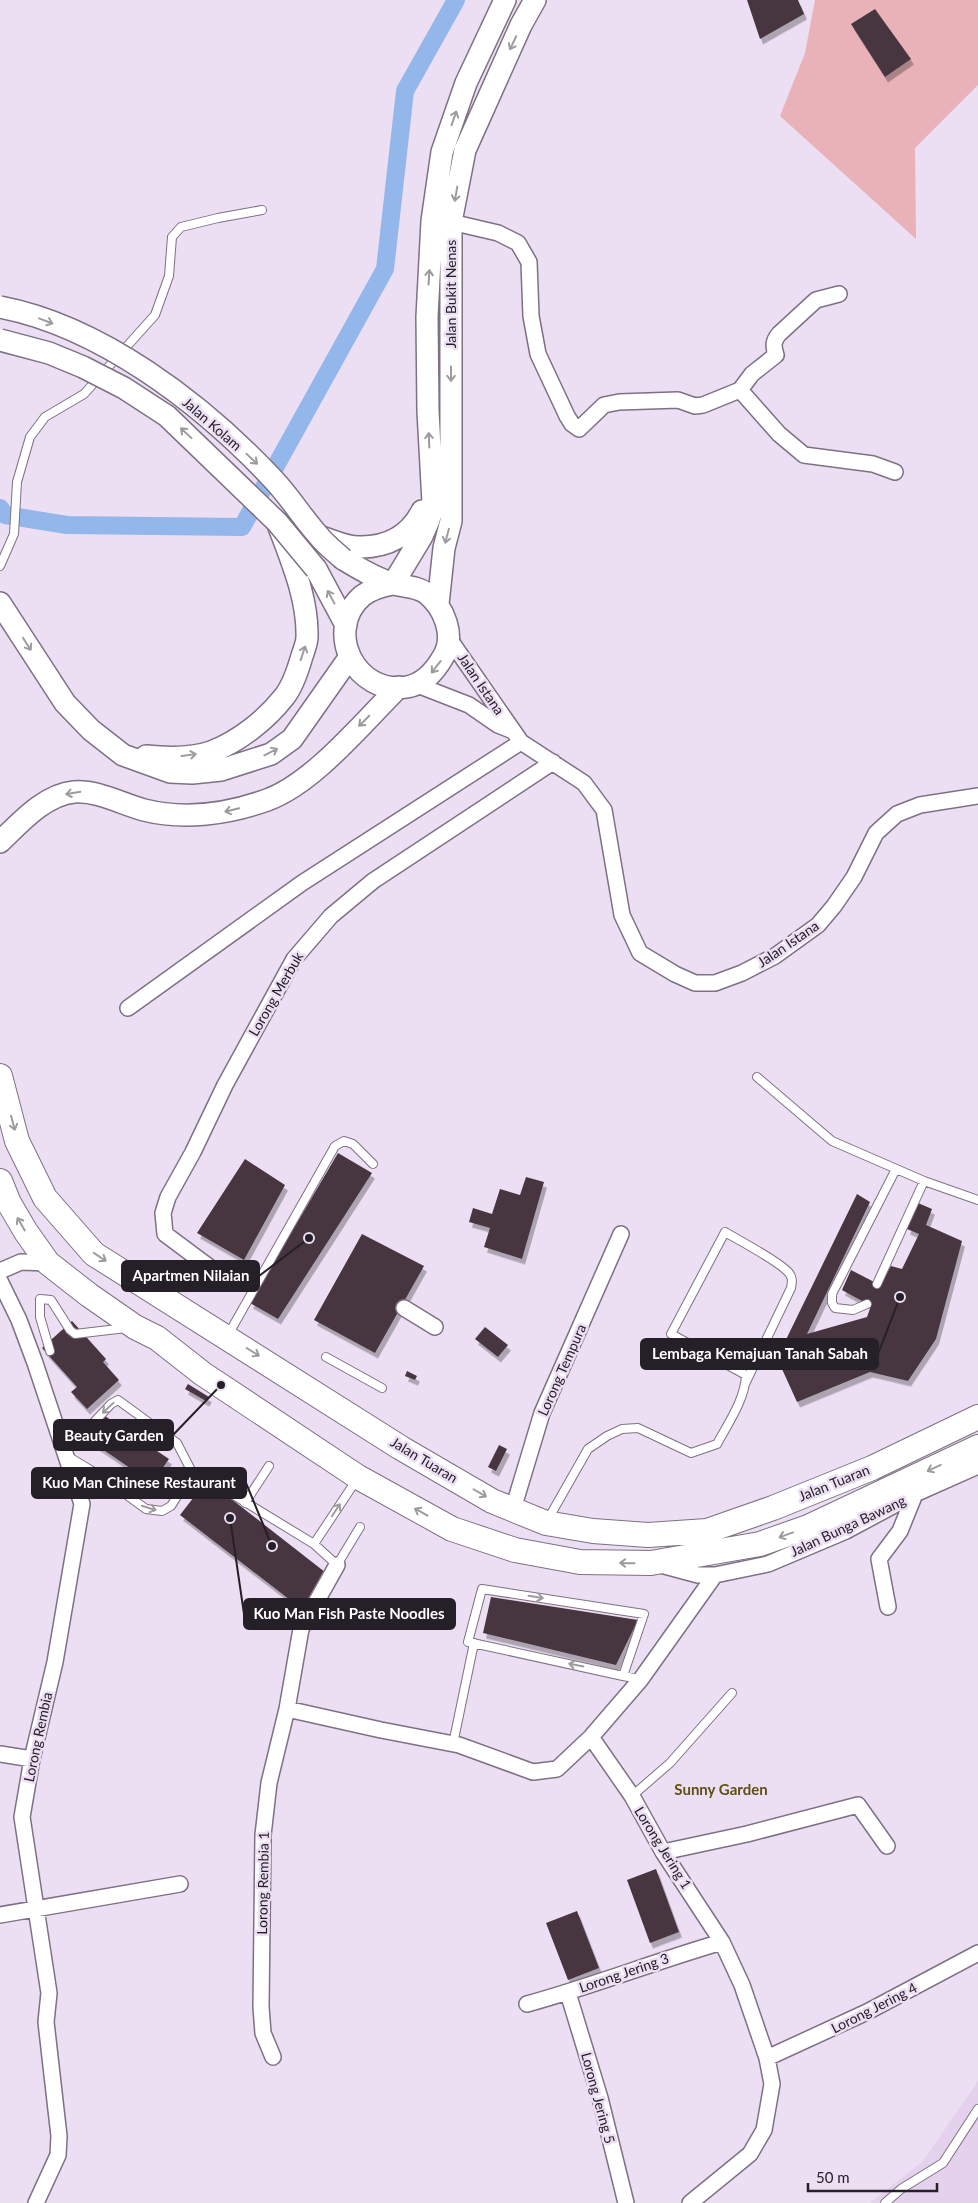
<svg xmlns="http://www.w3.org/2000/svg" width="978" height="2203" font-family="Lato,sans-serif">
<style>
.built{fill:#e4d2ec}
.green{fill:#e8b2b8}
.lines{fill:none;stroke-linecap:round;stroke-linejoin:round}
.canal{stroke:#93b6eb;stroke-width:18}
.building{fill:#473640;filter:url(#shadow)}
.lane-casing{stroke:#7d7183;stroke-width:10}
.street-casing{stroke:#7d7183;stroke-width:18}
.secondary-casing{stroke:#7d7183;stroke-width:24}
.primary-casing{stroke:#7d7183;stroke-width:26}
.lane{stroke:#fff;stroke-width:8}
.street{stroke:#fff;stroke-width:15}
.secondary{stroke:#fff;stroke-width:21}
.primary{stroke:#fff;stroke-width:24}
.secondary-bridge-casing{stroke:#7d7183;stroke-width:24;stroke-linecap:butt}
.secondary-bridge{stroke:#fff;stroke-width:21}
.oneway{stroke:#9d9b9e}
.labels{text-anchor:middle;stroke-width:5;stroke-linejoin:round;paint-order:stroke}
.street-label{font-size:14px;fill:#252027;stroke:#ecdff3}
.neighbourhood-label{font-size:15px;font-weight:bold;fill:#5f5013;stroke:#ecdff3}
.leader{fill:none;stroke:#252027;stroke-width:2}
.callout-dot{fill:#252027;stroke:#ecdff3;stroke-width:2}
.callout{fill:#252027;stroke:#252027;stroke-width:2}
.callout-label{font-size:15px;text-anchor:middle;font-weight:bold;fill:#fff}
</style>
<defs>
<filter id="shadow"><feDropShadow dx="3" dy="5.5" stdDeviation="0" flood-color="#0004"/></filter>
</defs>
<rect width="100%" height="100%" fill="#ecdff3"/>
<path class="built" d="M978,2081V2203H870L923,2161Z"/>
<path class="green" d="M815,0H978V85L915,148L916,239L780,116L805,53Z"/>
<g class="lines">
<path class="canal" d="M0,508L5,515L67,525L242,527L385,269L405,91L456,0"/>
</g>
<path class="building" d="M747,0H798L804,14L760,39Z
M875,9L911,59L885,77L851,24Z
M338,1153L372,1173L278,1319L250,1303Z
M245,1159L285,1185L244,1260L197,1233Z
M526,1177L544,1182L522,1259L484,1247L490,1228L469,1222L473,1208L492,1214L500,1189L520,1195Z
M857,1194L870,1202L807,1334L867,1317L871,1306L842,1290L851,1270L880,1285L891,1266L902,1269L919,1234L907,1229L918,1203L932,1209L926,1225L962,1241L936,1339L908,1381L870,1372L797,1402L777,1358Z
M362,1234L424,1266L375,1353L314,1320Z
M72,1321L106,1359L103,1362L119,1380L87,1409L71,1392L77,1387L42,1348Z
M485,1327L508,1345L498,1357L475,1339Z
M407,1371L417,1376L415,1380L405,1376Z
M188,1384L209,1397L206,1401L185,1389Z
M105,1416L169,1459L152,1483L89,1440Z
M499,1445L507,1449L496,1471L488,1467Z
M207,1480L330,1576L303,1610L180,1515Z
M491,1597L638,1620L616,1665L483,1633Z
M656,1869L679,1932L650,1943L627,1880Z
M577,1911L599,1968L568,1980L546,1923Z"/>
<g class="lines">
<g class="lane-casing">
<path id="lane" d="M0,566L14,534L17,482L30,437L45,417L84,394L155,315L169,276L172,237L181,227L218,218L262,210
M757,1077L832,1141L924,1181L978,1200
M877,1284L924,1181
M867,1304L853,1310L835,1308L832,1303V1294L896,1169
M228,1335L335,1146L344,1141L353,1144L373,1164
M50,1351L40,1317V1299L51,1300L70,1330L75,1334L126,1328
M326,1357L382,1388
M192,1472L171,1506L162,1511L146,1509L102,1477L64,1454L111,1404L118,1400L177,1443L192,1472L204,1477L314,1544L337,1565L360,1527
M245,1503L269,1466
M547,1521L588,1449L607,1436L622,1429L638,1428L691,1453L717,1444C729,1422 745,1399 746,1375L671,1334L725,1232C740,1241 779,1261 789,1273C793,1278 792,1282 791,1288L745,1384
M314,1544L357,1479
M623,1676L644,1614L482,1589L468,1642L623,1676L640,1679
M453,1744L474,1643
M632,1796L670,1763L732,1693
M885,2203L901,2189L943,2163L978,2109"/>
</g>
<g class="street-casing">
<path id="street" d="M451,222L498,233L518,243L529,262L531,316L538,354L567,416L572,424L579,429L604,405L619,402L678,400L695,406L703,405L740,390L752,374L776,355C773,346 773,341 779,334L816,300L839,294
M740,390L779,434L804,455L873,464L895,472
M448,637L521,742L584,783L604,810L622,915L640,953L675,974L695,983H715L742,973L775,956L818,925L834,906L854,877L876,833L897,814L920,805L978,796
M415,684L469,705L498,725L513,731
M128,1008L302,883L521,742
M0,1271L21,1262L48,1263
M220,1275L165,1234L163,1213L168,1197L193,1152L225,1085L294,959L331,916L373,881L553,762
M0,1281L19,1320L35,1363L82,1504L55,1662L32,1759L22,1817L49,1993L46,2022L59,2136L58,2155L36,2203
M404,1308L435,1327
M513,1509L542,1413L621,1234
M657,1564L698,1575H715L768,1564L846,1531L915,1494L978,1466
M888,1607L879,1559L900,1531L915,1494
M287,1709L381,1730L459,1745L533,1772L557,1769L591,1737
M0,1754L32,1759
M663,1852L747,1834L858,1805L887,1846
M0,1915L180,1884
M568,1993L600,2098L626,2203
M527,2004C593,1986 656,1961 722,1942
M273,2057L263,2033L261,2007L263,1835L269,1783L287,1709L301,1629L337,1565
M767,2058L867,2012L978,1953
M690,2203L750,2154L764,2130L772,2084L767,2058L742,1985L722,1942L663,1852L632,1796L591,1737L641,1679L715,1575"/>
</g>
<g class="secondary-casing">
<path id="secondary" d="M318,536C332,540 347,548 361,547C388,547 410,535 422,511
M343,559C358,568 376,579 394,584C405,587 416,586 426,593C444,607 456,636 443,657C435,671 424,684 407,687C356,696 323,631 362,596C371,589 382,586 393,584
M316,569L346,625
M393,584L422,536L429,520L433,503L428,411L427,317L432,221L442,152L466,83L505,0
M0,603L65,703L91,730L123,755L170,772L192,773L221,770L271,754L292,739L349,658
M438,604L444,548L451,521V222L465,150L521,25L535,0
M146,756C166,758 191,759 211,752C238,742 266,720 284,697C293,686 298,670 302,656C304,650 307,643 307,637C308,599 292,562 279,527
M0,842C20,823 44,795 74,792C97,790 122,804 144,810C184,820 228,814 267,800C314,783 362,723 399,687"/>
</g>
<g class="primary-casing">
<path id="primary" d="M0,1076L17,1141L45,1198L94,1254L401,1448L492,1501L546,1523L593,1531L648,1535L707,1531L773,1508L872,1468L978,1417
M0,1181L9,1203L26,1232L48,1263L89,1295L135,1327L157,1338L203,1374L358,1477L452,1529L515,1550L580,1562L651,1563L760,1544L808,1527L978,1447"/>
</g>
<use href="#lane" class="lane"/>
<use href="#street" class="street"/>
<use href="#secondary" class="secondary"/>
<use href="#primary" class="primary"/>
<g class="secondary-bridge-casing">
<path id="secondary-bridge" d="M0,307C100,326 201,403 270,476C288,494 301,516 318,535C325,544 334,551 343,559
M0,340L49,353L83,367L124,388L167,416L277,522L316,569"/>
</g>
<use href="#secondary-bridge" class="secondary-bridge"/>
</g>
<defs><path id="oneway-shaft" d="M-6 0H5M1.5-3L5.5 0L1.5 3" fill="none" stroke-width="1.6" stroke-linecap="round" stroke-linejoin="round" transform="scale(1.25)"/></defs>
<g class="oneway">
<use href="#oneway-shaft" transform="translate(513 43) rotate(115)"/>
<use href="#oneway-shaft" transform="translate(454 118) rotate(-71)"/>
<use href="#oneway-shaft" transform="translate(456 194) rotate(100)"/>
<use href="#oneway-shaft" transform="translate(429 277) rotate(-87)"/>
<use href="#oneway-shaft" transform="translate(46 321) rotate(21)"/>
<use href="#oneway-shaft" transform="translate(451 374) rotate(90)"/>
<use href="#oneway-shaft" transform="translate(186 433) rotate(-137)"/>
<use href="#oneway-shaft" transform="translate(429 440) rotate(-92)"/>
<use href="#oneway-shaft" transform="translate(252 459) rotate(43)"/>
<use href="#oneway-shaft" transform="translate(447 536) rotate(105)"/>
<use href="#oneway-shaft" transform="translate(331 597) rotate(-118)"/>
<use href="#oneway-shaft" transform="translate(27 644) rotate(57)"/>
<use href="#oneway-shaft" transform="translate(303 653) rotate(-72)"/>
<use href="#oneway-shaft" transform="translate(436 667) rotate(128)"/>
<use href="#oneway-shaft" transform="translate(364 721) rotate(135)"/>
<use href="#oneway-shaft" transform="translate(271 752) rotate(-27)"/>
<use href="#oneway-shaft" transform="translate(189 755) rotate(-8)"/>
<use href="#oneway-shaft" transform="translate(73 793) rotate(171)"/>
<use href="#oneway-shaft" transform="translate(232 810) rotate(166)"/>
<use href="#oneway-shaft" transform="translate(13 1123) rotate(75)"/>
<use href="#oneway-shaft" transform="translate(21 1224) rotate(-120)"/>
<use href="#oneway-shaft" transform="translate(100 1257) rotate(34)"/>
<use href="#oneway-shaft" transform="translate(253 1352) rotate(32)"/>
<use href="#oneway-shaft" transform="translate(108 1408) rotate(137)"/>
<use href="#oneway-shaft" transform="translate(934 1468) rotate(155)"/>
<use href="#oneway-shaft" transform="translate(480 1493) rotate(30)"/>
<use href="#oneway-shaft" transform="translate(149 1508) rotate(18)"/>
<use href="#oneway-shaft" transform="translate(336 1510) rotate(-57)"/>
<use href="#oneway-shaft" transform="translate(421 1512) rotate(-151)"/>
<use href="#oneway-shaft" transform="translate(786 1535) rotate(160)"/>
<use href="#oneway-shaft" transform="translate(627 1563) rotate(-179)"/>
<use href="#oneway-shaft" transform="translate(536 1597) rotate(9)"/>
<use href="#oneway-shaft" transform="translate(576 1665) rotate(-168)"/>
</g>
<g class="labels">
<g class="street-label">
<text transform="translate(451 294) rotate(-90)" y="5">Jalan Bukit Nenas</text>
<text transform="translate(212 424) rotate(41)" y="5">Jalan Kolam</text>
<text transform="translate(481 684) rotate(56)" y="5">Jalan Istana</text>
<text transform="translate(788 944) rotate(-34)" y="5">Jalan Istana</text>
<text transform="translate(276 994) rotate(-60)" y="5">Lorong Merbuk</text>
<text transform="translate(562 1370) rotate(-66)" y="5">Lorong Tempura</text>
<text transform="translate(424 1460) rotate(31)" y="5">Jalan Tuaran</text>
<text transform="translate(834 1483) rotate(-22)" y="5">Jalan Tuaran</text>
<text transform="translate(848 1526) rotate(-25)" y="5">Jalan Bunga Bawang</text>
<text transform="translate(38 1737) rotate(-78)" y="5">Lorong Rembia</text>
<text transform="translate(663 1848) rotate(58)" y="5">Lorong Jering 1</text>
<text transform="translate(263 1883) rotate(-89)" y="5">Lorong Rembia 1</text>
<text transform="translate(624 1973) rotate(-19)" y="5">Lorong Jering 3</text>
<text transform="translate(874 2008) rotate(-27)" y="5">Lorong Jering 4</text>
<text transform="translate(598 2098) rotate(75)" y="5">Lorong Jering 5</text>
</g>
<g class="neighbourhood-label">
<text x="721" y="1795">Sunny Garden</text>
</g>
</g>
<path class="leader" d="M309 1238L259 1276M900 1297L878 1354M221 1385L173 1435M272 1546L246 1483M230 1518L244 1614"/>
<g class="callout-dot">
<circle cx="309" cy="1238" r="5"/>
<circle cx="900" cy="1297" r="5"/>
<circle cx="221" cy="1385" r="5"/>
<circle cx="272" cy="1546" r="5"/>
<circle cx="230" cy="1518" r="5"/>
</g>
<g class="callout">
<rect x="122" y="1261" width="137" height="30" rx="5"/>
<rect x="641" y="1339" width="237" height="30" rx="5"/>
<rect x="54" y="1420" width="119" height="30" rx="5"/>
<rect x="32" y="1468" width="214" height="30" rx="5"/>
<rect x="244" y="1599" width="211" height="30" rx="5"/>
</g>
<g class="callout-label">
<text x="191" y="1281">Apartmen Nilaian</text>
<text x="760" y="1359">Lembaga Kemajuan Tanah Sabah</text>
<text x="114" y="1441">Beauty Garden</text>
<text x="139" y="1488">Kuo Man Chinese Restaurant</text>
<text x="349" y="1619">Kuo Man Fish Paste Noodles</text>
</g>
<path d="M808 2183v8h129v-8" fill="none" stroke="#252027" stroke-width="2.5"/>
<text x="816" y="2183" font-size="15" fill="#252027" stroke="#ecdff3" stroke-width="4" paint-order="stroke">50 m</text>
</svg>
